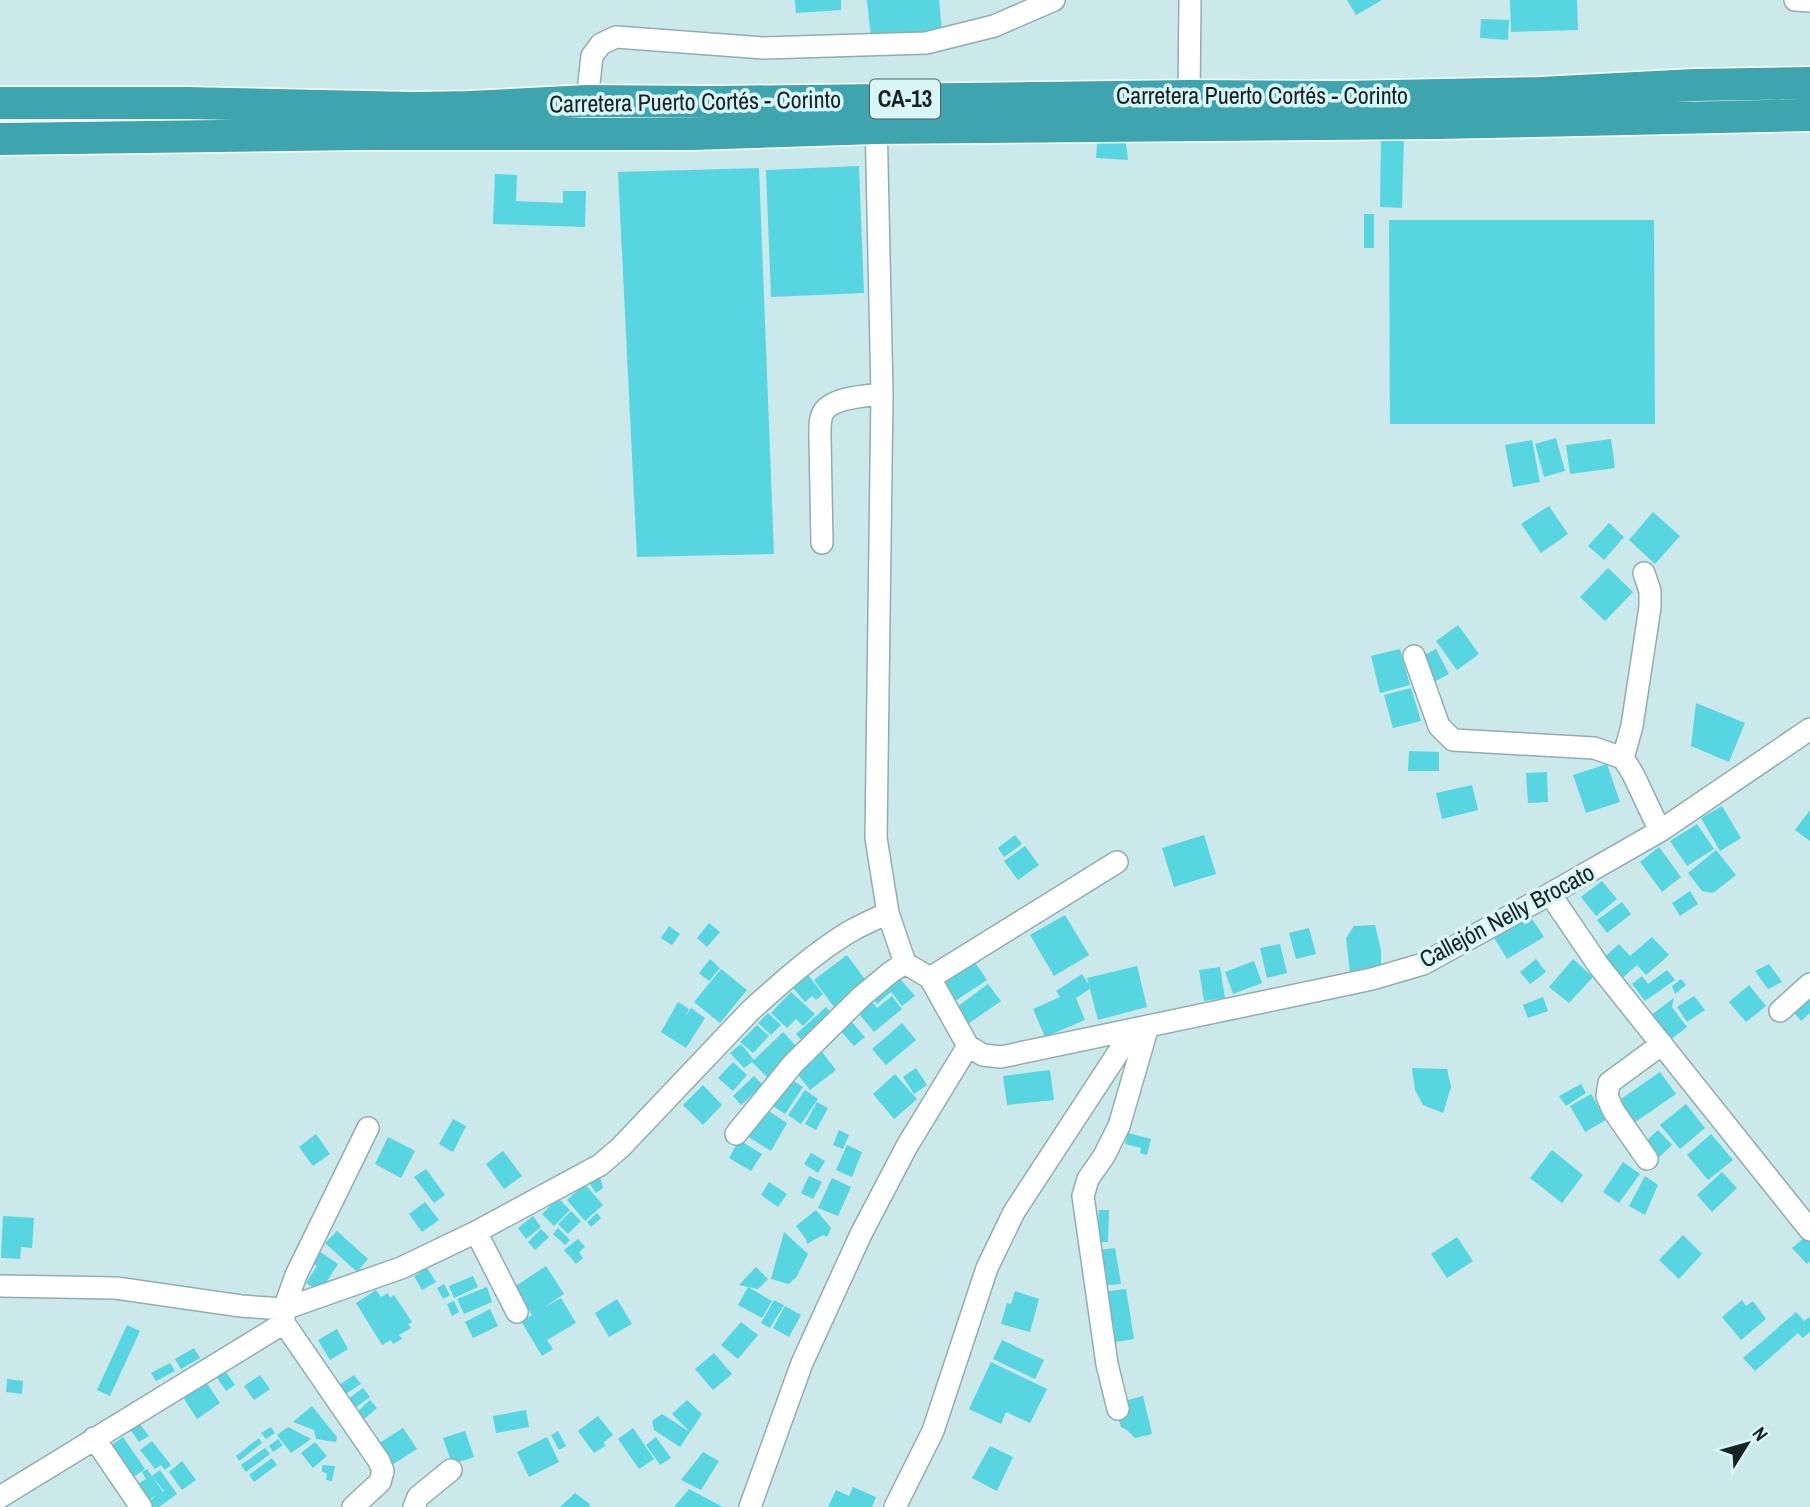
<svg xmlns="http://www.w3.org/2000/svg" width="1810" height="1507" font-family="'Archivo Narrow',sans-serif">
<style>
.building{fill:#57d5e1}
.lines{fill:none;stroke-linecap:round;stroke-linejoin:round}
.minor-casing{stroke:#91adaf;stroke-width:24}
.highway-casing{stroke:#fff;stroke-width:35}
.minor{stroke:#fff;stroke-width:21}
.highway{stroke:#3ea5ae;stroke-width:32}
.labels{text-anchor:middle;stroke-width:7;stroke-linejoin:round;paint-order:stroke}
.shield{fill:#d8f5f8;stroke:#516163;stroke-width:2}
.shield-label{font-size:23px;font-weight:bold;fill:#172223}
.street-label{font-size:24px;fill:#172223;stroke:#d8f5f8}
</style>
<rect width="100%" height="100%" fill="#cbe8ea"/>
<path class="building" d="M795,0H841V10L796,13Z
M867,0H939L942,32L871,38Z
M1347,0H1382L1356,15Z
M1510,0H1577L1578,30L1511,32Z
M1481,19L1509,20L1508,40L1480,38Z
M1381,134L1404,135L1402,208L1380,207Z
M1097,143H1126L1128,160L1096,158Z
M859,166L864,293L771,297L766,170Z
M759,168L774,554L637,557L618,172Z
M495,174L517,175L516,201L563,203V191H586L585,227L493,224Z
M1364,214H1374V248H1364Z
M1389,220H1654L1655,424H1390Z
M1556,438L1565,471L1544,477L1535,444Z
M1611,439L1615,468L1570,474L1566,445Z
M1532,440L1540,482L1513,487L1505,445Z
M1549,506L1568,534L1541,553L1521,524Z
M1653,512L1680,536L1655,564L1629,540Z
M1609,523L1624,537L1604,560L1588,546Z
M1608,568L1633,592L1605,621L1580,597Z
M1458,625L1479,654L1457,670L1436,641Z
M1400,649L1410,685L1380,693L1371,656Z
M1436,649L1449,674L1432,683L1419,658Z
M1411,688L1421,721L1393,728L1384,695Z
M1696,703L1745,723L1729,762L1691,746Z
M1409,751L1439,752V771H1408Z
M1607,764L1620,802L1586,813L1573,775Z
M1547,772L1548,802L1528,803L1526,773Z
M1472,785L1478,810L1442,819L1436,793Z
M1722,806L1741,838L1720,851L1701,818Z
M1810,810V841L1795,830Z
M1697,824L1714,849L1687,866L1670,841Z
M1015,835L1022,844L1004,857L998,848Z
M1204,835L1216,874L1174,887L1162,848Z
M1025,846L1039,865L1018,880L1004,861Z
M1659,847L1681,877L1662,892L1640,862Z
M1716,850L1736,875L1713,893L1702,891L1688,873Z
M1602,881L1617,899L1596,916L1581,897Z
M1690,891L1698,904L1680,916L1672,903Z
M1622,902L1631,914L1607,933L1597,920Z
M1529,914L1544,937L1507,959L1493,936Z
M1065,915L1089,955L1054,976L1030,935Z
M709,923L720,932L707,947L697,938Z
M1375,925L1381,950V965L1350,972L1346,938L1354,926Z
M669,926L680,934L672,945L661,938Z
M1309,928L1316,954L1296,959L1289,933Z
M1652,937L1669,955L1646,975L1637,965L1617,983L1599,962L1619,944L1630,956Z
M1280,944L1287,973L1267,978L1260,948Z
M847,955L870,986L837,1011L814,980Z
M710,959L720,968L709,981L699,973Z
M1536,959L1546,972L1530,984L1520,972Z
M1573,959L1593,977L1569,1003L1549,987Z
M974,961L987,980L952,1003L940,984Z
M1254,961L1262,983L1233,994L1225,972Z
M1769,964L1782,982L1768,989L1755,971Z
M1137,966L1147,1007L1098,1020L1087,978Z
M1220,967L1225,998L1204,1001L1199,970Z
M721,969L747,990L720,1023L694,1002Z
M1667,970L1675,980L1645,1001L1632,984L1642,976L1648,984Z
M895,973L915,996L902,1006L891,992L877,1004L869,994Z
M1082,974L1091,988L1076,998L1085,1020L1045,1037L1033,1009L1060,997L1056,991Z
M808,975L823,994L816,1000L812,996L805,1002L793,988Z
M1681,979L1686,985L1675,994L1672,986Z
M988,984L1001,1001L965,1026L953,1010Z
M1749,985L1766,1006L1746,1022L1729,1002Z
M791,992L815,1014L803,1026L796,1019L787,1028L771,1013Z
M892,996L902,1009L874,1032L855,1009L869,998L877,1008Z
M1694,996L1705,1010L1687,1022L1677,1007Z
M1543,997L1548,1011L1528,1018L1523,1005Z
M1810,997V1013L1801,1021L1792,1010Z
M1674,998L1672,1007L1687,1027L1669,1041L1650,1016Z
M678,1002L689,1009L685,1017L691,1008L705,1018L686,1048L661,1032Z
M826,1007L837,1019L808,1047L796,1034Z
M768,1013L781,1025L771,1035L758,1023Z
M849,1019L865,1037L854,1046L838,1028Z
M902,1023L916,1040L886,1065L872,1049Z
M757,1025L769,1036L753,1053L740,1042Z
M783,1032L798,1048L768,1078L752,1062L744,1068L730,1053L741,1044L754,1060Z
M822,1052L836,1070L810,1090L796,1072Z
M733,1062L747,1075L733,1091L718,1078Z
M916,1068L927,1085L914,1094L903,1077Z
M1412,1068L1447,1069L1451,1087L1443,1113L1423,1105L1415,1090Z
M1050,1070L1054,1100L1007,1105L1003,1076Z
M1660,1072L1676,1094L1634,1123L1618,1101Z
M895,1074L917,1099L894,1119L873,1094Z
M754,1076L763,1085L741,1105L733,1096Z
M787,1077L803,1087L785,1114L770,1104Z
M1581,1084L1586,1093L1566,1106L1559,1096Z
M703,1085L722,1105L703,1125L683,1105Z
M805,1090L818,1099L801,1124L788,1115Z
M1591,1094L1606,1120L1585,1132L1570,1106Z
M817,1102L828,1108L816,1130L805,1124Z
M1686,1104L1705,1128L1680,1149L1660,1125Z
M764,1108L787,1123L771,1151L747,1136Z
M453,1119L466,1126L453,1152L439,1144Z
M839,1130L849,1135L843,1149L833,1145Z
M1658,1130L1672,1145L1657,1159L1643,1144Z
M1128,1133L1151,1139L1147,1155L1140,1153L1141,1148L1125,1144Z
M316,1134L330,1154L313,1166L299,1147Z
M1711,1134L1733,1160L1708,1180L1687,1155Z
M388,1137L415,1151L401,1178L375,1164Z
M739,1140L762,1154L751,1171L729,1158Z
M847,1145L862,1152L852,1177L836,1170Z
M1552,1150L1583,1175L1562,1203L1530,1178Z
M503,1151L522,1176L504,1189L486,1164Z
M811,1153L825,1161L818,1173L804,1164Z
M1623,1162L1640,1174L1619,1203L1603,1192Z
M426,1169L445,1195L434,1203L414,1177Z
M598,1169L603,1188L596,1193L586,1178Z
M1722,1172L1737,1188L1712,1212L1697,1195Z
M809,1176L822,1182L813,1199L801,1193Z
M1645,1176L1658,1185L1645,1215L1629,1206Z
M832,1178L851,1187L838,1216L818,1208Z
M769,1182L787,1194L778,1207L761,1195Z
M585,1184L603,1205L585,1221L567,1200Z
M558,1198L570,1210L554,1226L542,1214Z
M425,1202L439,1220L422,1232L409,1214Z
M816,1210L831,1228L827,1237L823,1235L807,1244L806,1239L796,1226Z
M1099,1210H1109L1108,1242H1097Z
M571,1211L581,1221L568,1234L558,1224Z
M597,1213L601,1218L591,1227L587,1222Z
M3,1216L34,1218L32,1248L21,1247L20,1259L1,1258Z
M533,1216L541,1227L526,1239L518,1228Z
M558,1228L570,1240L565,1245L553,1234Z
M541,1229L549,1237L535,1250L528,1242Z
M337,1231L368,1259L357,1272L325,1243Z
M784,1232L808,1254L797,1276L789,1284L771,1279Z
M1683,1235L1702,1254L1679,1279L1659,1260Z
M1457,1237L1473,1261L1447,1278L1431,1254Z
M1805,1237L1810,1242V1261L1807,1264L1792,1248Z
M578,1239L585,1247L579,1252L583,1258L576,1264L564,1250Z
M1115,1248L1121,1284L1099,1286L1098,1250Z
M319,1251L338,1264L320,1292L306,1283L317,1266L311,1262Z
M546,1266L564,1294L543,1308L561,1298L576,1323L547,1340L553,1349L542,1356L521,1321L532,1315L514,1287Z
M756,1267L768,1279L758,1289L739,1285Z
M427,1268L436,1282L422,1290L414,1276Z
M473,1276L478,1287L454,1298L449,1286Z
M444,1284L450,1295L443,1299L437,1288Z
M487,1287L492,1302L464,1314L457,1299Z
M748,1287L772,1301L762,1318L738,1305Z
M1126,1289L1134,1339L1110,1343L1102,1292Z
M376,1290L381,1297L388,1293L390,1298L394,1295L412,1322L408,1324L411,1328L399,1335L402,1339L393,1344L391,1340L382,1345L356,1303Z
M1015,1291L1039,1299L1030,1332L1001,1324L1007,1303L1011,1304Z
M617,1299L632,1324L609,1337L595,1313Z
M774,1300L784,1305L770,1328L761,1323Z
M1742,1300L1746,1306L1753,1301L1766,1319L1741,1340L1722,1317Z
M454,1301L459,1312L452,1316L447,1304Z
M785,1306L801,1315L789,1337L773,1328Z
M490,1309L498,1326L473,1338L465,1322Z
M1796,1312L1804,1321L1809,1317L1810,1319V1332L1803,1338L1798,1333L1755,1371L1743,1358Z
M741,1322L758,1335L738,1359L721,1345Z
M127,1325L140,1331L110,1396L97,1390Z
M337,1329L348,1349L330,1360L318,1340Z
M1002,1340L1044,1360L1035,1379L993,1359Z
M194,1348L200,1358L181,1369L175,1359Z
M714,1353L732,1374L713,1390L695,1369Z
M991,1362L1047,1389L1030,1423L1006,1412L1001,1424L969,1409Z
M170,1363L175,1371L156,1381L151,1373Z
M224,1369L235,1385L226,1391L215,1375Z
M260,1375L270,1389L254,1400L244,1386Z
M354,1375L361,1384L339,1398L333,1389Z
M7,1379L23,1381L22,1394L6,1392Z
M204,1379L220,1403L197,1419L181,1394Z
M363,1388L370,1397L355,1408L348,1399Z
M1143,1396L1152,1434L1135,1438L1127,1430L1121,1427L1117,1414L1121,1402Z
M370,1400L377,1408L363,1420L357,1412Z
M687,1400L702,1414L690,1432L672,1414Z
M312,1406L337,1437L336,1442L316,1439L314,1430L293,1422Z
M526,1410L529,1427L496,1433L493,1416Z
M662,1414L690,1432L680,1447L654,1430L652,1421Z
M598,1416L613,1435L604,1442L605,1446L594,1453L578,1431Z
M136,1419L149,1436L139,1442L127,1425Z
M271,1427L275,1433L266,1439L261,1433Z
M288,1427L311,1439L291,1453L277,1435Z
M403,1428L417,1449L387,1468L373,1447Z
M633,1428L654,1459L639,1469L618,1439Z
M465,1431L474,1457L452,1464L443,1438Z
M558,1431L566,1446L559,1450L551,1435Z
M123,1437L145,1469L128,1481L106,1449Z
M547,1437L559,1462L529,1477L517,1452Z
M656,1437L671,1458L660,1465L646,1445Z
M259,1438L262,1443L239,1461L236,1456Z
M278,1439L283,1445L273,1452L269,1446Z
M152,1441L171,1465L165,1470L161,1465L155,1469L140,1450Z
M315,1442L327,1456L313,1468L301,1453Z
M990,1446L1013,1457L997,1491L972,1478Z
M265,1448L270,1454L246,1472L241,1465Z
M703,1452L719,1461L701,1490L681,1480Z
M272,1458L277,1465L254,1482L249,1475Z
M182,1461L196,1480L182,1490L169,1472Z
M322,1465L335,1466L332,1481L326,1480L327,1473L322,1472Z
M147,1469L163,1492L164,1491L152,1476L160,1470L177,1494L159,1507H151L148,1502L157,1495L147,1501L136,1485L146,1479L142,1472Z
M853,1487L876,1497L872,1507H828L836,1490L849,1496Z
M689,1489L723,1507H674Z
M575,1493L590,1504L589,1507H560Z"/>
<g class="lines">
<g class="minor-casing">
<path id="minor" d="M1795,0L1810,1
M1189,96L1190,0
M587,101L592,56L601,44L616,37L764,48L926,43L994,26L1054,0
M876,118L882,394L876,838L888,913L905,963L930,978L968,1046L983,1055L1001,1057L1372,979L1423,964L1550,894L1660,831L1810,729
M822,543L820,439C820,431 819,418 824,411C834,397 866,396 882,394
M1414,656L1439,726L1453,740L1594,748L1623,758L1633,774L1660,831
M1623,758L1632,726L1650,607V591L1644,573
M1550,894L1599,966L1810,1230
M930,978L1117,862
M1780,1011L1810,984
M736,1134L793,1064L862,996L891,972L905,963
M1647,1159L1613,1110L1607,1096L1609,1083L1662,1044
M476,1232L517,1312
M0,1286L116,1288L241,1306L284,1309L401,1268L476,1232L600,1165L621,1147L750,1011C781,983 813,954 849,932C861,925 875,919 888,913
M1118,1409L1107,1364L1083,1196L1088,1179L1104,1156L1119,1126L1148,1026
M94,1438L141,1507
M0,1497L284,1323
M353,1507L380,1482L383,1471L379,1461L284,1323V1309L296,1275L368,1128
M414,1507L418,1497L451,1470
M750,1507L802,1363L861,1234L907,1146L968,1046
M895,1507L933,1431L987,1268L1014,1212L1133,1030"/>
</g>
<g class="highway-casing">
<path id="highway" d="M0,103H187L415,108L469,107L587,101L714,102L1189,96L1341,97L1540,93L1694,85L1810,83
M0,139L363,134H693L876,128L1439,123L1810,115"/>
</g>
<use href="#minor" class="minor"/>
<use href="#highway" class="highway"/>
</g>
<g class="labels">
<rect class="shield" x="870" y="79.5" width="70" height="39" rx="5"/>
<g class="shield-label">
<text x="905" y="107">CA-13</text>
</g>
<g class="street-label">
<text x="1262" y="104">Carretera Puerto Cortés - Corinto</text>
<text transform="translate(695 102) rotate(-1)" y="8">Carretera Puerto Cortés - Corinto</text>
<text transform="translate(1507 916) rotate(-28)" y="8">Callejón Nelly Brocato</text>
</g>
</g>
<g transform="translate(1747 1444) rotate(53)" stroke="#d8f5f8" stroke-width="5" paint-order="stroke">
<path d="M0-5L12 26L0 18L-12 26Z" fill="#172223"/>
<text y="-10" font-size="19" font-weight="bold" text-anchor="middle" fill="#172223">N</text>
</g>
</svg>
